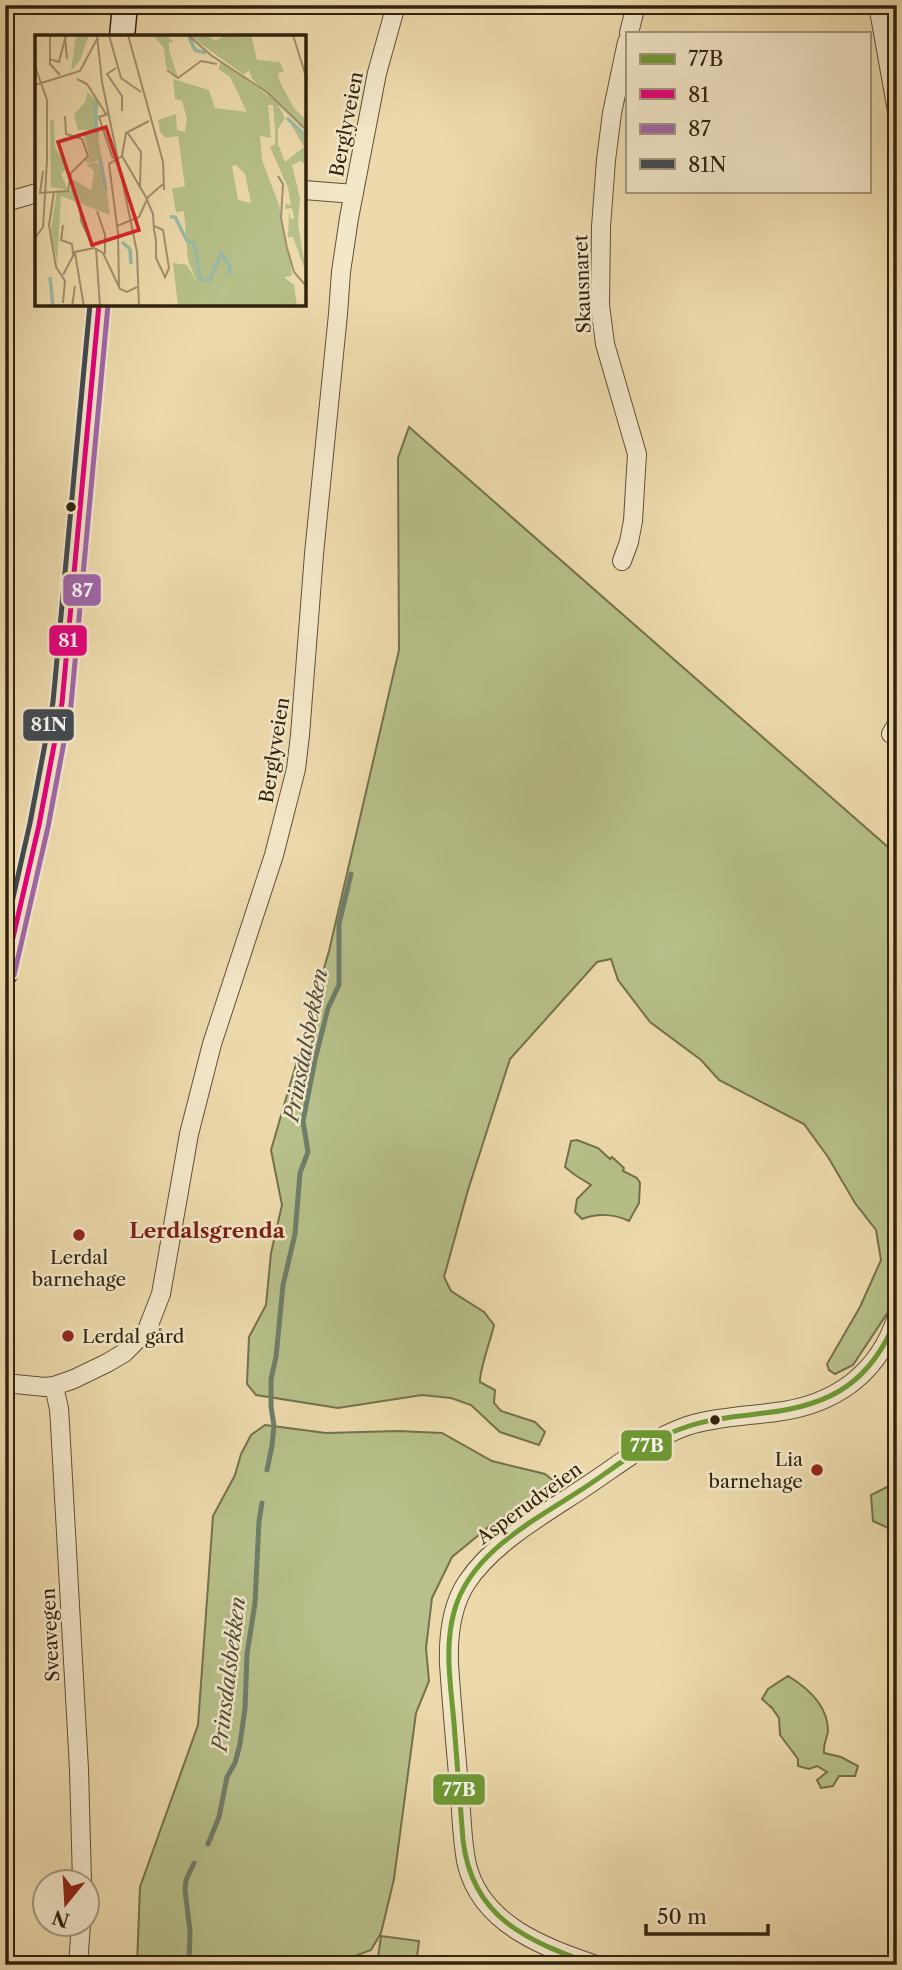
<svg xmlns="http://www.w3.org/2000/svg" width="902" height="1970" font-family="'Libre Caslon Text',serif">
<style>
.green{fill:#b7c08a;stroke:#74714c;stroke-width:2}
.lines{fill:none;stroke-linecap:round;stroke-linejoin:round}
.stream{stroke:#6f7e6a;stroke-width:5}
.minor-casing{stroke:#605036;stroke-width:20}
.secondary-casing{stroke:#31220e;stroke-width:27}
.minor{stroke:#f3e7c9;stroke-width:18}
.secondary{stroke:#f3e7c9;stroke-width:24}
.bus-1-casing{stroke:#f3e7c9;stroke-width:10}
.bus-2-casing{stroke:#f3e7c9;stroke-width:10}
.bus-3-casing{stroke:#f3e7c9;stroke-width:10}
.bus-4-casing{stroke:#f3e7c9;stroke-width:10}
.bus-1{stroke:#6e9b34;stroke-width:5}
.bus-2{stroke:#e5007d;stroke-width:5}
.bus-3{stroke:#a066aa;stroke-width:5}
.bus-4{stroke:#424a52;stroke-width:5}
.bus-dot{fill:#31220e;stroke:#f3e7c9;stroke-width:2.5}
.poi-dot{fill:#8f2418;stroke:#f3e7c9;stroke-width:2.5}
.labels{text-anchor:middle;stroke-width:5;stroke-linejoin:round;paint-order:stroke}
.street-label{font-size:19px;fill:#31220e;stroke:#f3e7c9}
.poi-label{font-size:19px;fill:#31220e;stroke:#f3e7c9}
.water-label{font-size:21px;font-style:italic;fill:#50503c;stroke:#f3e7c9}
.neighbourhood-label{font-size:21px;font-weight:bold;fill:#7a1f14;stroke:#f3e7c9}
.inset-river{fill:none;stroke:#99bba7;stroke-width:3.5}
.inset-road{fill:none;stroke:#a2906d;stroke-width:2}
.view{fill:#d62828;fill-opacity:0.15;stroke:#d62828;stroke-width:3.5}
.inset-edge{fill:none;stroke:#31220e;stroke-width:3.5}
.line-badge{stroke:#f3e7c9;stroke-width:2.5}
.badge-label{font-size:19px;text-anchor:middle;font-weight:bold;fill:#fff}
</style>
<rect width="100%" height="100%" fill="#eddaac"/>
<filter id="stains"><feTurbulence type="fractalNoise" baseFrequency=".00286" numOctaves="4"/><feColorMatrix values="0 0 0 0 .2 0 0 0 0 .09 0 0 0 0 .02 0 0 0 .5 -.17"/></filter>
<radialGradient id="worn" r=".72"><stop offset=".6" stop-color="#630" stop-opacity="0"/><stop offset="1" stop-color="#630" stop-opacity=".3"/></radialGradient>
<path class="green" d="M409,427L897,855V1201L892,1209L897,1244V1262L888,1312L853,1365L835,1374L829,1370L827,1364L860,1307L881,1260L876,1230L855,1203L828,1157L804,1124L719,1080L701,1060L650,1022L618,980L611,959L597,962L510,1059L468,1190L444,1277L451,1291L484,1312L494,1325C491,1339 479,1371 480,1382L495,1390L494,1403L501,1411L535,1422L545,1432L539,1445L500,1432L471,1405L451,1398L422,1395L338,1408L256,1395L247,1384L249,1337L266,1305L271,1253L282,1205L271,1150L329,951L399,650L398,458Z
M577,1140L598,1148L610,1159L612,1157L624,1168L623,1171L637,1178L640,1183L639,1203L629,1221C615,1214 597,1213 582,1219L575,1212L577,1199L591,1185L575,1175L565,1167L571,1141Z
M265,1425L326,1433L398,1431L442,1433L492,1461L545,1474L555,1482L544,1492L491,1525L452,1557L432,1598L426,1648L429,1681L416,1713L394,1879L381,1933L371,1950L347,1959L344,1965H137L140,1887L198,1725L213,1516L235,1475L241,1454L251,1435Z
M889,1486L897,1491V1532L873,1521L871,1495Z
M788,1676C808,1688 828,1705 828,1731C827,1739 823,1744 824,1753L841,1757L858,1766L855,1776H839L833,1786L821,1788L817,1780L827,1772L817,1766L809,1769L798,1766V1759L780,1735L779,1718L772,1708L762,1699L768,1689Z
M381,1936L419,1941L416,1965H377Z"/>
<g class="lines">
<path class="stream" d="M267,1470L272,1446L274,1426L271,1406V1379L276,1357L283,1285L295,1234L300,1173L308,1152L303,1121L315,1060L328,1008L339,985V924L351,874
M208,1844L219,1817L227,1777L235,1763L240,1744L245,1708L247,1654L255,1603L259,1521L262,1503
M189,1965L190,1931L185,1890L186,1880L194,1863"/>
<g class="minor-casing">
<path id="minor" d="M878,5L897,111
M629,33L636,5
M304,190L354,194
M5,202L37,193
M622,561L629,542L633,521L637,454L605,344L600,305L601,227L606,160L612,113L627,42
M891,734L897,724
M5,1383L45,1387L54,1386L74,1379L107,1363L124,1353L147,1330L161,1294L189,1134L212,1044L274,855L296,769L300,735L314,554L338,314L341,272L349,218L377,73L396,5
M54,1386L59,1409L60,1424L79,1769L82,1882
M78,1965L81,1924
M596,1965C544,1947 482,1925 467,1865C462,1843 462,1819 460,1797C456,1752 452,1708 449,1664C448,1635 451,1606 467,1582C495,1540 550,1511 591,1483C621,1463 652,1438 687,1426C715,1417 747,1416 776,1412C834,1405 879,1374 897,1316"/>
</g>
<g class="secondary-casing">
<path id="secondary" d="M122,37L125,5
M5,973L39,825L62,703L99,304"/>
</g>
<use href="#minor" class="minor"/>
<use href="#secondary" class="secondary"/>
<g class="bus-1-casing">
<path id="bus-1" d="M595,1965C528,1941 472,1919 463,1840C460,1801 457,1762 454,1723C451,1687 444,1648 454,1612C470,1550 541,1517 590,1484C621,1463 650,1439 686,1427C711,1418 738,1417 764,1413C832,1406 872,1381 897,1317"/>
</g>
<g class="bus-2-casing">
<path id="bus-2" d="M5,972L39,825L62,703L99,304"/>
</g>
<g class="bus-3-casing">
<path id="bus-3" d="M14,975L48,827L71,705L108,305"/>
</g>
<g class="bus-4-casing">
<path id="bus-4" d="M5,933L30,823L53,702L90,304"/>
</g>
<use href="#bus-1" class="bus-1"/>
<use href="#bus-2" class="bus-2"/>
<use href="#bus-3" class="bus-3"/>
<use href="#bus-4" class="bus-4"/>
</g>
<g class="bus-dot">
<circle cx="71" cy="507" r="6"/>
<circle cx="715" cy="1420" r="6"/>
</g>
<g class="poi-dot">
<circle cx="79" cy="1235" r="7"/>
<circle cx="68" cy="1336" r="7"/>
<circle cx="817" cy="1470" r="7"/>
</g>
<g class="labels">
<g class="street-label">
<text transform="translate(346 124) rotate(-79)" y="7">Berglyveien</text>
<text transform="translate(582 284) rotate(-92)" y="7">Skausnaret</text>
<text transform="translate(274 750) rotate(-81)" y="7">Berglyveien</text>
<text transform="translate(529 1503) rotate(-36)" y="7">Asperudveien</text>
<text transform="translate(50 1635) rotate(-93)" y="7">Sveavegen</text>
</g>
<g class="poi-label">
<text x="79" y="1264">Lerdal<tspan x="79" dy="22">barnehage</tspan></text>
<text x="82" y="1343" text-anchor="start">Lerdal gård</text>
<text x="803" y="1466" text-anchor="end">Lia<tspan x="803" dy="22">barnehage</tspan></text>
</g>
<g class="water-label">
<text transform="translate(306 1045) rotate(-79)" y="7">Prinsdalsbekken</text>
<text transform="translate(229 1674) rotate(-83)" y="7">Prinsdalsbekken</text>
</g>
<g class="neighbourhood-label">
<text x="207" y="1238">Lerdalsgrenda</text>
</g>
</g>
<g transform="translate(35 35)">
<rect width="271" height="271" fill="#eddaac"/>
<path d="M41,0H54L45,25L36,36ZM118,0H130L139,7H134V15L143,42L131,32L129,13ZM154,0H173L180,6L190,0H216L222,25L245,27L249,37L243,38L245,47L259,73L271,85V95L217,44L214,35L209,40ZM186,27L241,66L250,83L243,94V109L250,127L269,112L253,84L271,102V131L266,126L257,130L265,163L263,188L271,238L258,202H253L254,177L256,184H259L257,173L250,174L251,169L256,170L253,153L235,112L240,109V94L238,70H233L236,103L225,101L227,125L244,170L256,231L257,241L249,242L259,250L262,271H143L138,228L152,230L161,246L153,225L149,176L141,177L137,154L150,151L143,101L131,103L125,97L123,85L141,79L142,95L150,97L152,84L147,66L140,64L138,44L174,55L180,73L212,77L195,42L183,34ZM201,130L210,139L216,168L203,165L197,131ZM52,57L65,67L60,83L67,124L57,128L50,127L54,119L48,97L52,99L53,95H43L39,79L51,66ZM19,85L20,113L33,132L26,139L33,155L16,152L15,86ZM68,127L75,180L26,161L22,228L16,195L22,155L35,156L37,144L56,155L59,136L51,129Z" fill="#b7c08a" fill-rule="evenodd"/>
<path class="inset-river" d="M154,2L160,15L171,18M60,66L62,101M252,83L272,102M65,123L71,155M135,182H140L152,206L159,209L166,245H175L186,218L195,231L194,240M87,207L95,214L96,229M15,242L18,272"/>
<path class="inset-road" d="M15,0V29L25,40M62,0L67,47L102,217L104,272M74,0L86,43L106,57M93,0L128,127L129,155M153,0L178,22M258,0L272,45M30,2L32,24M177,21L233,58L272,96M14,24L24,27L31,0M0,31L12,65V126L8,192L0,203M81,33L72,39L87,61V76M132,35L143,43L166,26L182,29M42,44L52,49L71,79M0,50L45,36L62,4M73,79L64,82L78,124M92,97L106,117L105,151M87,121L91,98L114,86M87,121L112,164M8,136L5,158L33,156L36,138L53,121L47,104L31,99L30,81M243,141L248,149L246,183L252,213L259,237L272,252M19,157L14,190L21,232L30,246L28,268M112,165L118,179L119,195L121,205V223L130,242L134,233L128,195L119,191M45,172L46,186L59,213M62,176L70,200V219M28,190L26,205L37,209L38,219M82,191L104,182L113,162L128,149M61,213L65,272M40,218L49,272M28,240L40,217L59,213L68,218L85,254L92,257L102,252M84,252L83,198L74,129L87,121M37,272L40,251"/>
<path class="view" d="M71,92L104,195L57,210L23,107Z"/>
<rect width="271" height="271" class="inset-edge"/>
</g>
<g class="line-badge">
<rect x="62" y="573" width="40" height="34" rx="7" fill="#a066aa"/>
<rect x="48" y="624" width="40" height="33" rx="7" fill="#e5007d"/>
<rect x="22" y="708" width="53" height="34" rx="7" fill="#424a52"/>
<rect x="620" y="1429" width="53" height="33" rx="7" fill="#6e9b34"/>
<rect x="432" y="1773" width="54" height="33" rx="7" fill="#6e9b34"/>
</g>
<g class="badge-label">
<text x="82" y="597">87</text>
<text x="68" y="647">81</text>
<text x="49" y="731">81N</text>
<text x="647" y="1452">77B</text>
<text x="459" y="1796">77B</text>
</g>
<rect width="902" height="1970" fill="none" stroke="#eddaac" stroke-width="28"/>
<rect x="7" y="7" width="888" height="1956" fill="none" stroke="#31220e" stroke-width="3.5"/>
<rect x="14" y="14" width="874" height="1942" fill="none" stroke="#31220e" stroke-width="2"/>
<rect x="626" y="32" width="245" height="161" fill="#f3e7c9" stroke="#a5987e" stroke-width="2"/>
<rect x="640" y="54" width="35" height="10" fill="#6e9b34" stroke="#a5987e" stroke-width="2"/>
<text x="688" y="66" font-size="21" fill="#31220e">77B</text>
<rect x="640" y="89" width="35" height="10" fill="#e5007d" stroke="#a5987e" stroke-width="2"/>
<text x="688" y="102" font-size="21" fill="#31220e">81</text>
<rect x="640" y="124" width="35" height="10" fill="#a066aa" stroke="#a5987e" stroke-width="2"/>
<text x="688" y="136" font-size="21" fill="#31220e">87</text>
<rect x="640" y="159" width="35" height="10" fill="#424a52" stroke="#a5987e" stroke-width="2"/>
<text x="688" y="172" font-size="21" fill="#31220e">81N</text>
<g transform="translate(66 1903) rotate(198)"><circle r="33" fill="#f3e7c9" stroke="#a5987e" stroke-width="2"/>
<path d="M0-5L12 26L0 18L-12 26Z" fill="#8f2418"/>
<text y="-10" font-size="19" font-weight="bold" text-anchor="middle" fill="#31220e">N</text>
</g>
<path d="M646 1924v10h122v-10" fill="none" stroke="#31220e" stroke-width="3.5"/>
<text x="657" y="1924" font-size="21" fill="#31220e" stroke="#f3e7c9" stroke-width="5" paint-order="stroke">50 m</text>
<rect width="100%" height="100%" filter="url(#stains)"/>
<rect width="100%" height="100%" fill="url(#worn)"/>
</svg>
